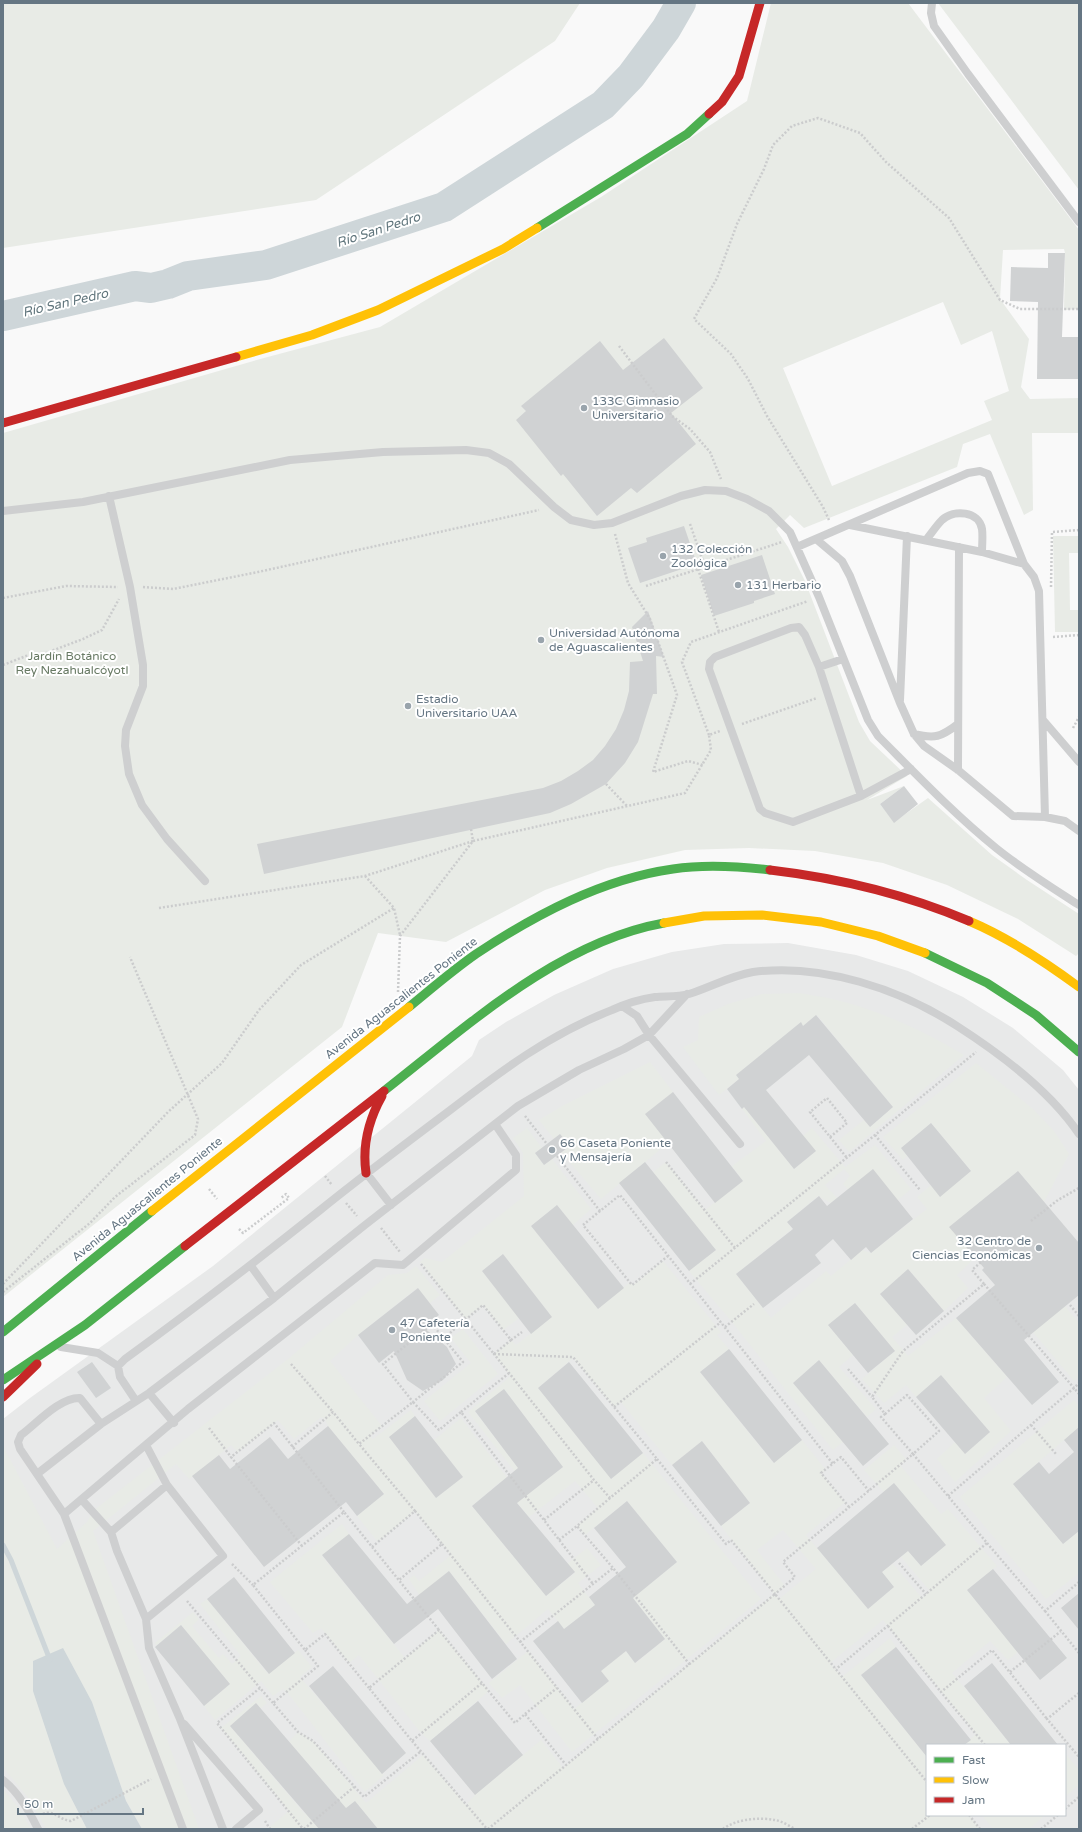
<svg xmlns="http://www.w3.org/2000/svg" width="1082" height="1832" font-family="'Varela Round',sans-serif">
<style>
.built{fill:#e8e9e9;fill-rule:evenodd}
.green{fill:#e8ebe6;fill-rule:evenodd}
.water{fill:#ced6d9}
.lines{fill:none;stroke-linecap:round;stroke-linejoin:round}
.stream{stroke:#ced6d9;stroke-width:5}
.river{stroke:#ced6d9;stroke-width:30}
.building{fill:#d0d2d3}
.path{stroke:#cbcccd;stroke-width:2.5;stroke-dasharray:2 2;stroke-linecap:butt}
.lane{stroke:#cecfd0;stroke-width:8}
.fast{stroke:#4caf50;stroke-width:9}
.slow{stroke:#ffc107;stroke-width:9}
.jam{stroke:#c62828;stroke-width:9}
.poi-dot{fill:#99a4ac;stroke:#fff;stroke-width:1.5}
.labels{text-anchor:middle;stroke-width:4;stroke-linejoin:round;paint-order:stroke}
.poi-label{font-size:12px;fill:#657683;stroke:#fff;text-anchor:start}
.park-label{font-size:12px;fill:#687a64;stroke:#fff}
.street-label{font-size:12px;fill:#657683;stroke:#fff}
.water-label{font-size:13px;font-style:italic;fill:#60757c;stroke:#fff}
</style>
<rect width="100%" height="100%" fill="#f9f9f9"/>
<path class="built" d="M788,943L856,955L908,971L963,997L1013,1028L1063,1070L1079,1090V1829H3V1419L30,1398L213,1266L472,1056L479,1040L506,1022L554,995L613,969L672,952L724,944ZM927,1745H1065V1815H927Z"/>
<path class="green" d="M3,3H580L555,41L316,200L3,248Z
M771,3H908L1079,230V309L1064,310L1065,253L1064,249L1003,250L1000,299L1029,339L1021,387L1030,399L1079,398V433H1032L1033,510L1024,515L990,434L963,444L957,467L804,528L790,515L776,529L788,547L805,581L859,722L870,741L907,776L867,800L904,786L880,804L894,822L928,798L992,855L1027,880L1079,914V953L1076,956L1018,919L947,885L883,863L815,851L749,848L685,850L607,868L545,890L446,942L378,933L342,1027L3,1297V433L264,358L380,327L601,197L747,101ZM943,302L961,345L992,331L1009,391L984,401L992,420L832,486L783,368Z
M938,3H1079V190Z
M1053,536H1079V553H1069L1070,610H1079V632H1055Z
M800,993C816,996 832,998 848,1003C889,1015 927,1033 964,1055L849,1152L839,1140L864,1120L870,1127L893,1107L817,1015L803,1026L801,1023L736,1075L739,1079L719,1095L683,1047L698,1040L699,1017L728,1004L762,994Z
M650,1062L673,1092L646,1114L668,1143L601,1199L561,1152L569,1146L560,1134L554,1139L539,1120L564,1105Z
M976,1063L1033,1109L1054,1131L1069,1154L1044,1202L1018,1171L950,1227L975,1258L957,1275L968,1288L944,1311L908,1269L880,1294L907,1325L892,1337L908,1356L956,1318L1007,1377L984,1398L1011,1431L955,1482L937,1459L955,1442L965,1454L990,1432L941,1375L916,1397L906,1385L884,1403L862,1379L895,1351L855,1303L828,1325L853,1355L839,1367L876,1409L867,1417L819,1360L793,1383L843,1442L833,1450L732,1322L689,1271L716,1250L653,1172L666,1162L705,1210L743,1181L732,1166L766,1141L742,1109L744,1107L794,1169L815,1152L803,1136L812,1128L845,1167L875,1145L911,1189L898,1200L848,1190L843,1184L850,1176L844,1169L825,1185L837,1198L831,1203L818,1196L787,1222L792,1229L736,1274L771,1318L826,1271L831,1276L862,1250L871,1253L927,1209L917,1197L931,1185L940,1196L971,1171L931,1123L901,1148L907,1156L903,1160L883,1137Z
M527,1128L542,1148L535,1153L544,1165L552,1159L591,1209L573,1225L557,1205L531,1226L598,1309L630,1282L633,1285L663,1261L721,1332L717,1335L729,1349L701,1373L773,1463L802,1440L826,1470L821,1473L845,1502L806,1535L868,1609L894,1587L882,1572L893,1564L922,1598L930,1591L901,1557L908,1551L921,1566L946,1545L894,1483L884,1492L864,1470L894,1445L906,1459L900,1465L941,1514L948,1509L997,1566L967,1590L1018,1652L1008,1660L990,1641L952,1673L1011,1745H964L976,1734L883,1620L830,1663L842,1677L890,1638L896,1647L861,1675L927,1757V1815H969L980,1829H378L355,1801L320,1829H267L289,1811L221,1728L261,1696L267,1703L261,1708L256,1703L230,1726L305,1814L332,1791L289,1742L298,1732L313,1741L366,1803L423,1755L466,1805L475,1795L541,1740L563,1768L774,1594L721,1526L750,1503L702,1441L672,1465L621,1402L614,1407L573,1358L538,1388L611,1478L643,1453L761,1599L572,1752L520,1685L502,1698L489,1683L528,1651L574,1709L609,1681L601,1671L626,1651L636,1663L665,1639L615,1576L626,1567L644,1589L677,1562L627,1501L585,1535L577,1526L598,1508L575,1481L529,1517L500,1482L472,1506L546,1596L575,1573L567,1564L587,1548L601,1565L578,1583L595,1605L564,1629L548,1609L506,1644L449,1571L420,1596L409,1579L414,1575L419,1581L451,1555L415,1511L378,1542L357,1516L384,1494L328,1426L325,1419L321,1417L294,1439L278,1420L238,1452L231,1445L189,1479L176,1464L93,1531L199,1829H142L126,1801L92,1702L64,1784L87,1829H46L30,1800L3,1767V1446L57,1549L87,1522L93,1511L288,1359L388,1275L407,1273L416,1266L440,1295L430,1303L417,1288L358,1335L330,1361L382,1426L370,1436L373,1439L411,1410L415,1416L389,1437L436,1498L463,1477L434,1440L461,1418L523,1498L531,1492L468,1412L511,1376L494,1354L511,1340L516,1345L552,1317L503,1254L482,1271L519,1318L503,1330L483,1305L465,1319L420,1262L425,1258L442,1262L524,1196L523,1153L513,1138ZM504,1389L563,1467L535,1489L475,1412ZM783,1530L816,1569L779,1599L775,1594L785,1586L757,1550Z
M1065,1306L1079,1323V1377L1074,1381L1033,1332Z
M463,1329L498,1374L440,1421L424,1401L471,1363L451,1338Z
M1074,1400L1079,1406V1427L1013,1484L1063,1544L1079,1531V1573L1046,1599L960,1497Z
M342,1524L349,1534L322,1556L405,1658L439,1630L489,1691L430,1741L421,1733L359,1655L349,1663L321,1628L313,1633L270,1582Z
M207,1599L268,1674L298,1650L312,1667L300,1677L384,1775L365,1792L287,1692L283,1689L273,1696L261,1681L215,1720L204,1706L230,1684L181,1625L157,1645L155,1643L193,1612L199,1619L192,1626L219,1658L223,1654L232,1664L241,1656L200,1604Z
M1065,1753L1079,1770V1785L1065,1797Z
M3,1789L18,1807L31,1829H3Z
M982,1815H1045L1029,1829H993Z"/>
<path class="water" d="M63,1648L92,1702L126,1801L142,1829H87L64,1784L33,1691V1661Z"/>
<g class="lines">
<path class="stream" d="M3,1545L11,1560L50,1660"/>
<path class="river" d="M3,316L135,286L151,288L168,284L188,276L266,265L444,207L603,105L631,76L666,29L681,3"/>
</g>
<path class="building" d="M1048,253H1065L1062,337H1079V379H1037L1038,302L1010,301L1011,267L1048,268Z
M664,338L703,388L671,413L696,444L637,493L631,488L597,516L563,474L561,476L516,420L526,411L521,406L600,341L623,370Z
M684,526L697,564L640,583L628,548L647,542L646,538Z
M762,555L775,594L754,601V603L714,616L701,575Z
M648,611L664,657L656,656L657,694H653L638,742L625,763L606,784L571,804L550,813L264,874L257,844L543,788L561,781L578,771L593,760L605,746L616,729L624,710L629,691L630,662L643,661L632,627Z
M904,786L918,804L894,823L880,804Z
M816,1015L893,1107L870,1127L809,1055L766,1090L816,1151L794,1169L744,1107L742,1109L727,1089L739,1079L736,1075L801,1022L803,1026Z
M673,1092L743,1181L715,1203L645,1114Z
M931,1123L971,1171L940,1197L901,1148Z
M560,1134L570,1146L544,1165L535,1153Z
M645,1162L716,1250L689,1271L619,1183Z
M873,1169L913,1219L871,1253L866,1247L851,1260L833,1239L815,1255L821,1263L763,1308L736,1274L793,1229L787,1222L819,1196L827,1206Z
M1018,1171L1079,1243V1295L1024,1340L1059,1382L1032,1405L956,1318L995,1285L982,1270L984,1268L949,1227Z
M557,1205L624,1288L598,1309L531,1226Z
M503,1254L552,1317L531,1334L482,1271Z
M908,1269L944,1311L916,1335L880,1294Z
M418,1288L439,1315L423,1327L447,1347L456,1364L443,1380L423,1391L407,1380L394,1351L379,1363L358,1335Z
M855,1303L895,1351L868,1373L828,1325Z
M729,1349L802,1440L774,1463L700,1372Z
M819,1360L889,1444L863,1466L793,1383Z
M92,1362L111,1388L96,1398L77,1372Z
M569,1362L643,1453L611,1479L538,1388Z
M941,1375L990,1432L965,1454L916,1397Z
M504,1389L563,1467L517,1503L575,1572L546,1596L472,1506L518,1468L475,1411Z
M415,1416L463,1477L436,1498L389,1437Z
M328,1426L384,1494L357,1516L346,1502L264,1567L192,1476L219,1455L230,1469L270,1437L288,1459Z
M1079,1427V1531L1063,1544L1013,1484L1039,1462L1049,1474L1074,1452L1064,1440Z
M702,1441L750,1503L721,1526L672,1465Z
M894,1483L946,1545L921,1566L908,1551L882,1572L894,1587L868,1609L817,1548Z
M627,1501L677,1562L633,1598L665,1639L635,1663L626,1651L601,1671L609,1681L582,1703L533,1641L558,1621L564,1629L595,1605L589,1597L626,1567L594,1528Z
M349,1534L407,1604L449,1571L517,1659L492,1679L438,1609L394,1644L322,1555Z
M993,1569L1067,1658L1040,1680L967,1590Z
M234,1577L295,1653L269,1674L207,1599Z
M1079,1593V1630L1061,1608Z
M181,1625L230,1684L204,1706L155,1647Z
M896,1647L971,1740L964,1745H927V1757L861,1675Z
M992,1663L1058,1745H1011L964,1686Z
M333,1666L406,1753L382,1774L309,1686Z
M478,1701L523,1755L475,1795L430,1741Z
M256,1703L346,1808L355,1801L378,1829H319L230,1726Z"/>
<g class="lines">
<path class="path" d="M619,346L672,416L690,429L710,452L721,479
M829,520L823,507L767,416L748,379L731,354L694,319L717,278L737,224L764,169L773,145L792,126L818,118L860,133L886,162L949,218L1000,300L1020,309H1079
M690,524L705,567
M615,534L628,583L650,619L677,695L653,772L688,761L703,765
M698,569L719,632
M646,586L782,542
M143,587L173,589L258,572L539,510
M1051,587L1052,532L1079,530
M3,598L66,586L118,587
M1053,637L1079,635
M3,665L26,656L46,653L83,639L102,630L119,599
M742,724L817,698
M1073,728L1079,717
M709,735L682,662L691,642L808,601
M606,784L627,806
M365,876L394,908L400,935
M159,908L365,876L473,841L471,829
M398,992L400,936L473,841L685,793L711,750L709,735L720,731
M525,1116L547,1144
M875,1135L920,1190
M830,1137L847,1123L827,1098L810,1112L847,1158
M557,1156L600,1211L620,1195L833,1464
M666,1162L735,1248
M325,1176L332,1185
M209,1189L217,1199
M346,1203L357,1216
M600,1211L583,1225L632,1285L668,1256
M1031,1221L1058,1200L1079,1188
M381,1228L400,1252
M239,1229L243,1233L289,1198L286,1194L281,1198
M421,1264L494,1354L511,1340L483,1305L444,1338
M3,1284L168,1112L222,1063L259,1010L301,965L394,908
M690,1284L875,1135L976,1052
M984,1284L1074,1388L1079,1383
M3,1292L90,1223L115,1197L195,1135L198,1119L130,957
M1070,1305L1079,1316
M432,1324L463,1362L413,1402L383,1364Z
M725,1327L754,1304
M511,1340L522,1332
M494,1354L573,1357L657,1459L610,1498L594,1480Z
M291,1364L333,1412
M848,1369L872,1397
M614,1407L721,1322
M461,1412L509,1373
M885,1414L907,1395L939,1431L913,1454L881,1417L885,1414L872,1397L903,1351L984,1284L972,1270L996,1249
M1031,1425L1056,1454
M209,1428L231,1457
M292,1447L333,1412L359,1444
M657,1459L726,1544L731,1540L775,1594L795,1577L783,1562L913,1454L987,1543L836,1669
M948,1496L1074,1388L1079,1394
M610,1498L577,1526L613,1568
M849,1507L821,1473L841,1457L869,1491
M415,1511L359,1444L413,1402L439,1430L461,1412L593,1584
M544,1520L594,1480
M559,1540L577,1526
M987,1543L1045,1611L1079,1582
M442,1544L598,1739
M302,1546L231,1457L274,1423L344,1512
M372,1547L415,1511L442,1544L399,1580
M899,1563L926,1594
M232,1564L253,1585
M187,1601L260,1688
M1045,1611L1079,1653
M888,1626L941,1692
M520,1642L613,1568L690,1665
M305,1650L318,1666L273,1703L298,1732L313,1741L364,1797L420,1752
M1010,1672L1061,1631
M482,1683L439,1630L369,1688L412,1741L482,1683L515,1723L525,1714L566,1765
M369,1688L325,1634L305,1650L253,1585L344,1512L439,1630
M1079,1693L1047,1719L1079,1757
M273,1703L260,1688L217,1723L303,1829
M525,1714L557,1688
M412,1741L487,1829
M985,1745L941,1692L992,1650L1047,1719
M1065,1809L1079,1797
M43,1814C54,1809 59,1820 71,1821L151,1779
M969,1815L980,1829
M265,1821L270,1829
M304,1829L354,1787
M488,1829L775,1594L927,1782
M723,1829C736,1819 759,1817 775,1820C782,1821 789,1826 795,1829
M912,1829L930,1815
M1041,1829L1058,1815"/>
<path class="lane" d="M932,3L931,13L934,26L968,74L1079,222
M109,496L130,587L143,665V686L126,730L125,746L129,774L142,805L167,839L205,881
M3,511L83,502L290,460L383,452L466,450L489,453L509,464L554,507L571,520L594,525L612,523L681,496L705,490L726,491L747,499L769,511L790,532L819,597L868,720L878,736C916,774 954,814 996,848C1022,869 1051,887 1079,905
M850,525L982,552L1024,564
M816,539L842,561L850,576L900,703L914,734L924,746L958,770L1013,816L1045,817L1065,821L1079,831
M926,540C931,534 936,526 942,520C954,509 979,511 982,529C983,536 982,545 982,552
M797,547L968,473L980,471L988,474L1024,564L1034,577L1039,591L1045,817
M819,667L843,659
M900,700L907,536
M1043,720L1079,762
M914,734C935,739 941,737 958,724
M958,770L959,547
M861,796L819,667L805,635L799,627L791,628L715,657L710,662L709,669L760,809L765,813L793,822L861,796L911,769
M622,1006L637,1016L649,1035L740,1144
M367,1174L391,1205
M251,1266L274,1298
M61,1347L98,1353L118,1366
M149,1393L174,1423
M136,1401L120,1377L118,1366L125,1359C191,1311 255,1262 319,1211C361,1177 405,1144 449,1111C501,1071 550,1034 612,1010C625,1004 640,999 655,997C666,996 678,997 689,994C711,987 730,976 753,972C822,963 900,989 957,1026C999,1053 1051,1092 1079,1134
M101,1424L80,1398C60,1397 36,1424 21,1435L18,1442L20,1449L64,1514L183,1829
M146,1445L167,1485L223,1556L146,1619
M37,1474L101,1424L149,1393L274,1298L365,1225L518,1106L579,1070L624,1049L649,1035L687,994
M82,1500L111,1532L117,1551L146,1619L149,1648L180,1719L223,1829
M64,1514L188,1409L375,1263L403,1265L516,1170V1155L495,1124
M111,1532L167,1485
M184,1724L259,1810L236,1829
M3,1780C19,1793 29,1811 38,1829"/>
<path class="fast" d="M537,228L687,134L709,114
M925,953L987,983L1036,1015L1079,1052
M409,1007C431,989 453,970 476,954C535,915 602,879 673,869C705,864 737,866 770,870
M384,1091C466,1027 558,942 664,923
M3,1332L152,1211
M3,1380L85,1325L185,1246"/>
<path class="slow" d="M236,357L312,335L378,310L503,249L537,228
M969,921C1009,938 1044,961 1079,987
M664,923L704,916L762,915L821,922L878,936L925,953
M152,1211L409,1007"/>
<path class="jam" d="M709,114L722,102L739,76L760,3
M3,423L236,357
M770,870C838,878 905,894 969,921
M366,1173C362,1145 368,1121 382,1096
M185,1246L384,1091
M3,1397L37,1364"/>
</g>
<g class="poi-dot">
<circle cx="584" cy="408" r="4"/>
<circle cx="663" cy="556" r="4"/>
<circle cx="738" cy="585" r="4"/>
<circle cx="541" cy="640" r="4"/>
<circle cx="408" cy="706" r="4"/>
<circle cx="552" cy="1150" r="4"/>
<circle cx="1039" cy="1248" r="4"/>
<circle cx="392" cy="1330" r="4"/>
</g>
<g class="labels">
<g class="poi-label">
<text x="592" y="405">133C Gimnasio<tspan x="592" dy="14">Universitario</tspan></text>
<text x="671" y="553">132 Colección<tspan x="671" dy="14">Zoológica</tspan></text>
<text x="746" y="589">131 Herbario</text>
<text x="549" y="637">Universidad Autónoma<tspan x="549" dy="14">de Aguascalientes</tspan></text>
<text x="416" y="703">Estadio<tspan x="416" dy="14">Universitario UAA</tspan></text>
<text x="560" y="1147">66 Caseta Poniente<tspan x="560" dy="14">y Mensajería</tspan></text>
<text x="1031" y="1245" text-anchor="end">32 Centro de<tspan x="1031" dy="14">Ciencias Económicas</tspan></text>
<text x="400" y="1327">47 Cafetería<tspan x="400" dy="14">Poniente</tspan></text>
</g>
<g class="park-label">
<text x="72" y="660">Jardín Botánico<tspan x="72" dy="14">Rey Nezahualcóyotl</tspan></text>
</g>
<g class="street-label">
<text transform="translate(401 998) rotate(-38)" y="4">Avenida Aguascalientes Poniente</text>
<text transform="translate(147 1199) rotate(-39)" y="4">Avenida Aguascalientes Poniente</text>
</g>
<g class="water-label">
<text transform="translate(378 229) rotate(-18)" y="5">Río San Pedro</text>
<text transform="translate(65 302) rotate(-13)" y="5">Río San Pedro</text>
</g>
</g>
<rect width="1082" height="1832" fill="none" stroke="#657683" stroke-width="8"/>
<rect x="926" y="1744" width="140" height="72" fill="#ffffff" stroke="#c1c8cd"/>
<rect x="934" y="1757" width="20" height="6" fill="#4caf50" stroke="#c1c8cd"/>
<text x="962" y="1764" font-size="12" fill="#657683">Fast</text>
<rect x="934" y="1777" width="20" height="6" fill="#ffc107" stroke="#c1c8cd"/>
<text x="962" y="1784" font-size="12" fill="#657683">Slow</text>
<rect x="934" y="1797" width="20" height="6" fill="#c62828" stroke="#c1c8cd"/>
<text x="962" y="1804" font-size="12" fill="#657683">Jam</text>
<path d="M18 1808v6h125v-6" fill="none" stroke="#657683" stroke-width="2"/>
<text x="24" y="1808" font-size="12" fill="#657683" stroke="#ffffff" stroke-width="3" paint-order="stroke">50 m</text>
</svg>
